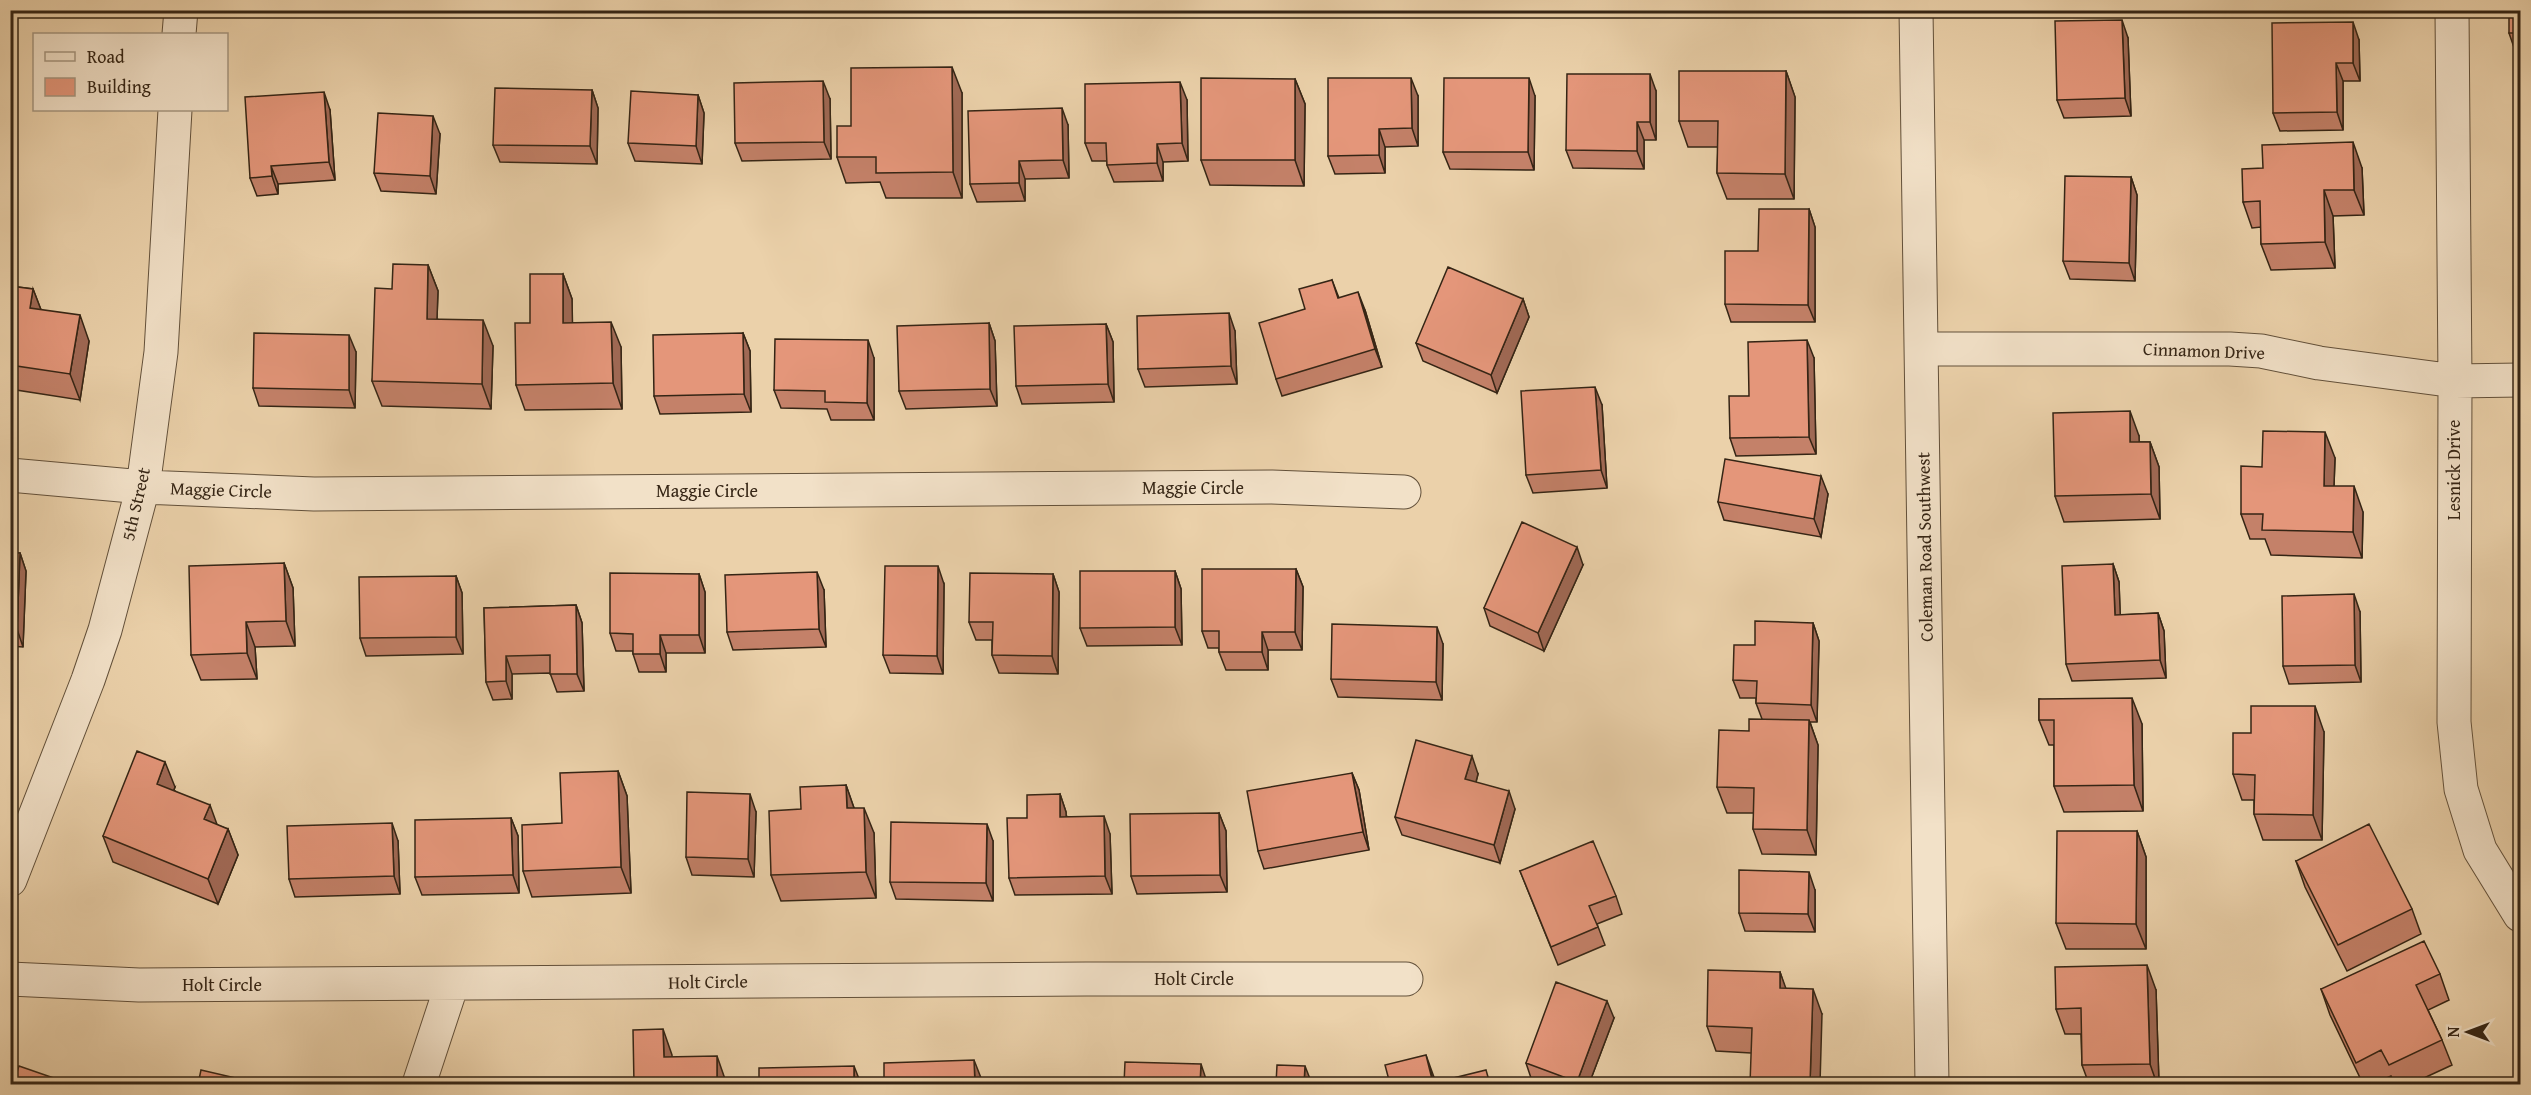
<svg xmlns="http://www.w3.org/2000/svg" width="2531" height="1095" font-family="'Gentium Book Plus',serif">
<style>
.lines{fill:none;stroke-linecap:round;stroke-linejoin:round}
.minor-casing{stroke:#62503a;stroke-width:35}
.minor{stroke:#f2e1c8;stroke-width:33}
.wall{fill:#c48169;stroke:#352515;stroke-width:1.5}
.shaded-wall{fill:#a06955;stroke:#352515;stroke-width:1.5}
.building{fill:#e4967a;stroke:#352515;stroke-width:1.5}
.labels{text-anchor:middle;stroke-width:5;stroke-linejoin:round;paint-order:stroke}
.street-label{font-size:18px;fill:#352515;stroke:#f2e1c8}
</style>
<rect width="100%" height="100%" fill="#ebd1aa"/>
<filter id="stains"><feTurbulence type="fractalNoise" baseFrequency=".00333" numOctaves="4"/><feColorMatrix values="0 0 0 0 .2 0 0 0 0 .09 0 0 0 0 .02 0 0 0 .5 -.17"/></filter>
<radialGradient id="worn" r=".72"><stop offset=".6" stop-color="#630" stop-opacity="0"/><stop offset="1" stop-color="#630" stop-opacity=".3"/></radialGradient>
<g class="lines">
<g class="minor-casing">
<path id="minor" d="M1916,10L1932,1084
M2452,10L2455,381L2454,722L2461,789L2480,850L2520,915
M179,34L181,10
M1922,349H2230L2261,351L2319,363L2455,381L2520,380
M10,475L143,487L314,494L1272,487L1404,492
M10,880L88,680L105,630L143,487L161,352L175,110
M10,979L139,985L1086,979H1406
M419,1084L452,984"/>
</g>
<use href="#minor" class="minor"/>
</g>
<path class="wall" d="M2520,10V59H2518L2509,33Z
M2128,38L2131,116L2064,118L2057,100Z
M2359,40L2360,81H2343V130L2280,131L2273,113Z
M1786,71L1795,97L1794,199H1727L1717,173L1718,147H1688L1679,121Z
M1295,79L1305,104L1304,186L1210,185L1201,160Z
M592,90L598,108L597,164L500,162L493,145Z
M1656,91V140H1644V169L1573,168L1566,150Z
M962,93V198H886L880,182L846,183L837,157L851,126Z
M698,95L704,113L702,164L635,161L628,143Z
M1418,96V146L1385,147V173L1335,174L1328,156Z
M1535,96L1534,170L1450,169L1443,152Z
M830,99L831,159L742,161L735,143Z
M1187,100L1188,161L1163,162V181L1114,182L1107,165V161H1092L1085,143Z
M330,110L335,180L278,184V194L257,196L250,178Z
M1068,125L1069,178L1025,179V201L977,202L970,184Z
M440,134L436,194L381,191L374,173Z
M2362,168L2364,215L2333,216L2335,268L2271,270L2261,244V227L2252,228L2243,202Z
M2131,177L2137,195L2135,281L2070,279L2063,261Z
M1809,209L1815,227V322H1731L1725,304L1758,251Z
M428,265L438,291L437,319L493,346L491,409L382,406L372,381L392,289Z
M563,274L572,299V323L621,347L622,409L525,410L516,385L530,323Z
M1332,280L1339,298L1365,310L1382,367L1282,396L1276,379L1305,309Z
M10,286L33,289L41,310L89,341L80,400L10,389Z
M1523,299L1529,317L1497,393L1423,361L1416,343Z
M989,323L995,341L997,406L906,409L899,391Z
M1106,324L1113,342L1114,402L1022,404L1016,386Z
M1235,331L1237,384L1145,387L1138,369Z
M743,333L750,351L751,412L660,414L654,396Z
M356,352L355,408L259,406L253,388Z
M874,358V420H831L827,409L781,408L774,390Z
M1814,358L1816,454L1736,456L1730,438L1749,396Z
M1602,405L1607,488L1533,493L1526,475Z
M2139,436V442H2150L2159,467L2160,519L2064,522L2055,496Z
M2335,458L2334,486L2363,512L2362,558L2271,555L2265,539H2250L2241,514L2262,467Z
M1828,494L1821,537L1724,520L1718,502Z
M10,553H20L26,571L23,647L10,646Z
M284,563L293,588L295,646L255,647L257,679L201,680L191,655Z
M2113,564L2119,582L2120,615L2158,613L2164,631L2166,678L2072,681L2066,664Z
M1583,565L1544,651L1490,626L1484,608Z
M1296,569L1303,587L1302,650H1268V670H1226L1219,652V648H1208L1202,631Z
M1175,571L1181,589L1182,645L1087,646L1080,628Z
M699,574L705,592V653H666V672H639L633,654V651H616L610,633Z
M1053,574L1059,592L1058,674L999,673L992,655V640H976L969,622Z
M456,576L462,593L463,654L366,656L360,638Z
M944,584L943,674L890,673L883,655Z
M824,590L826,647L733,650L727,632Z
M576,605L582,623L584,691L557,692L550,673L512,674V699L493,700L486,682L484,608Z
M2360,612L2361,682L2289,684L2283,666Z
M1813,623L1819,641L1817,722H1810L1818,745L1816,855L1762,854L1753,829L1754,813H1727L1717,787L1749,731L1762,719L1756,703V698H1740L1733,680L1755,645Z
M1443,644L1442,700L1338,697L1331,679Z
M2039,699L2142,724L2143,811L2064,812L2054,786V745H2049L2039,720Z
M2324,732L2322,840H2263L2254,814V800H2242L2233,774Z
M618,771L627,796L631,893L532,897L523,871L562,823Z
M1352,773L1359,790L1369,850L1264,869L1258,851Z
M1478,774L1476,782L1515,809L1500,863L1402,835L1395,817Z
M846,785L854,808L874,833L876,898L781,901L771,875L801,809Z
M175,787L174,790L217,825L228,829L238,855L218,904L113,862L103,836Z
M1060,794L1066,812V816L1110,834L1112,894L1015,895L1009,878L1027,818Z
M756,812L754,877L692,875L686,857Z
M1219,813L1226,831L1227,892L1137,894L1131,876Z
M511,818L518,836L519,893L422,895L415,877Z
M2137,831L2146,857V949H2066L2056,923Z
M398,841L400,894L295,897L289,879Z
M993,841V901L896,899L890,882Z
M2296,861L2412,909L2421,934L2347,971L2305,887Z
M1520,871L1616,896L1622,914L1597,924L1605,945L1558,965Z
M1815,890V932L1745,931L1739,913Z
M1780,972L1785,988L1822,1014L1751,1053L1716,1051L1707,1026Z
M2440,974L2449,1000L2428,1010L2442,1040L2452,1065L2411,1084H2395L2391,1076L2373,1084H2363L2330,1015L2321,989Z
M2156,990L2159,1084H2089L2082,1065L2081,1034H2065L2056,1009Z
M1614,1018L1589,1084H1543L1532,1081L1526,1063Z"/>
<path class="shaded-wall" d="M2122,20L2128,38L2131,116L2125,98Z
M2353,22L2359,40L2360,81L2353,63Z
M2336,63L2343,81V130L2337,112Z
M952,67L962,93V198L953,172Z
M1786,71L1795,97L1794,199L1785,174Z
M1650,74L1656,91V140L1650,122Z
M1411,78L1418,96V146L1412,128Z
M1529,78L1535,96L1534,170L1528,152Z
M1295,79L1305,104L1304,186L1295,160Z
M823,81L830,99L831,159L824,142Z
M1180,82L1187,100L1188,161L1182,143Z
M592,90L598,108L597,164L590,146Z
M324,92L330,110L335,180L329,162Z
M698,95L704,113L702,164L696,146Z
M1062,108L1068,125L1069,178L1063,160Z
M433,116L440,134L436,194L430,176Z
M1637,122L1644,140V169L1637,151Z
M1379,129L1385,147V173L1379,155Z
M2353,142L2362,168L2364,215L2354,190Z
M1157,144L1163,162V181L1157,163Z
M1019,161L1025,179V201L1019,183Z
M271,166L278,184V194L272,176Z
M2131,177L2137,195L2135,281L2129,263Z
M2324,190L2333,216L2335,268L2325,242Z
M1809,209L1815,227V322L1808,305Z
M428,265L438,291L436,345L427,319Z
M563,274L572,299L573,348L563,323Z
M33,289L43,315L30,308Z
M1358,292L1365,310L1382,367L1375,349Z
M1523,299L1529,317L1497,393L1491,375Z
M1229,313L1235,331L1237,384L1231,366Z
M80,315L89,341L80,400L70,374Z
M483,320L493,346L491,409L482,384Z
M611,322L621,347L622,409L613,383Z
M989,323L995,341L997,406L990,389Z
M1106,324L1113,342L1114,402L1108,384Z
M743,333L750,351L751,412L744,394Z
M349,335L356,352L355,408L349,390Z
M868,340L874,358V420L867,403Z
M1807,340L1814,358L1816,454L1809,437Z
M1595,387L1602,405L1607,488L1601,470Z
M2130,411L2139,436L2140,468L2130,442Z
M2325,432L2335,458L2333,511L2324,486Z
M2150,442L2159,467L2160,519L2151,494Z
M1821,476L1828,494L1821,537L1814,519Z
M2354,486L2363,512L2362,558L2353,532Z
M1577,547L1583,565L1544,651L1538,633Z
M20,553L26,571L23,647L17,629Z
M284,563L293,588L295,646L286,621Z
M2113,564L2119,582L2121,633L2115,615Z
M938,566L944,584L943,674L937,656Z
M1296,569L1303,587L1302,650L1295,632Z
M1175,571L1181,589L1182,645L1175,627Z
M817,572L824,590L826,647L819,629Z
M699,574L705,592V653L699,635Z
M1053,574L1059,592L1058,674L1052,656Z
M456,576L462,593L463,654L456,637Z
M2354,594L2360,612L2361,682L2355,665Z
M576,605L582,623L584,691L577,674Z
M2158,613L2164,631L2166,678L2160,660Z
M246,622L255,647L257,679L247,653Z
M1813,623L1819,641L1817,722L1811,705Z
M1437,627L1443,644L1442,700L1436,682Z
M1262,632L1268,650V670L1262,652Z
M660,635L666,653V672L660,654Z
M506,656L512,674V699L506,681Z
M2132,698L2142,724L2143,811L2134,785Z
M2315,706L2324,732L2322,840L2313,815Z
M1809,720L1818,745L1816,855L1807,830Z
M1472,756L1478,774L1472,797L1465,779Z
M165,762L175,787L166,809L157,784Z
M618,771L627,796L631,893L621,867Z
M1352,773L1359,790L1369,850L1363,832Z
M846,785L855,811L847,808Z
M1509,791L1515,809L1500,863L1494,845Z
M750,794L756,812L754,877L748,859Z
M1060,794L1066,812L1067,834L1060,817Z
M210,805L219,830L204,819Z
M864,808L874,833L876,898L866,872Z
M1219,813L1226,831L1227,892L1220,875Z
M1104,816L1110,834L1112,894L1105,876Z
M511,818L518,836L519,893L513,875Z
M392,823L398,841L400,894L394,876Z
M987,824L993,841V901L986,883Z
M228,829L238,855L218,904L208,879Z
M2137,831L2146,857V949L2136,924Z
M1809,872L1815,890V932L1808,914Z
M2147,965L2156,990L2159,1084H2157L2150,1064Z
M1780,972L1789,997L1780,988Z
M1813,989L1822,1014L1820,1084H1810Z
M1607,1001L1614,1018L1589,1084H1578L1577,1082Z
M663,1029L672,1055L673,1083L664,1057Z
M1426,1055L1435,1080L1437,1084H1434Z
M717,1056L726,1082V1084H717Z
M974,1060L981,1078V1084H975Z
M1201,1064L1207,1082V1084H1200Z
M854,1066L861,1084H854Z
M1305,1066L1312,1084H1304Z"/>
<path class="building" d="M2509,10H2520V33H2509Z
M2122,20L2125,98L2057,100L2055,21Z
M2353,22V63H2336L2337,112L2273,113L2272,23Z
M952,67L953,172L876,173V157H837V126H851V68Z
M1679,71H1786L1785,174L1717,173L1718,121H1679Z
M1567,74H1650V122H1637V151L1566,150Z
M1201,78L1295,79V160H1201Z
M1328,78H1411L1412,128L1379,129V155L1328,156Z
M1444,78H1529L1528,152H1443Z
M823,81L824,142L735,143L734,83Z
M1180,82L1182,143L1157,144V163L1107,165L1106,143H1085V84Z
M495,88L592,90L590,146L493,145Z
M631,91L698,95L696,146L628,143Z
M324,92L329,162L271,166L272,176L250,178L245,97Z
M1062,108L1063,160L1019,161V183L970,184L968,111Z
M378,113L433,116L430,176L374,173Z
M2353,142L2354,190H2324L2325,242L2261,244L2260,201L2243,202L2242,169L2263,168L2262,145Z
M2065,176L2131,177L2129,263L2063,261Z
M1759,209H1809L1808,305L1725,304V251H1758Z
M393,264L428,265L427,319L483,320L482,384L372,381L375,288L392,289Z
M1448,267L1523,299L1491,375L1416,343Z
M530,274H563V323L611,322L613,383L516,385L515,323H530Z
M1332,280L1338,298L1358,292L1375,349L1276,379L1259,323L1305,309L1299,289Z
M10,286L33,289L30,308L80,315L70,374L10,365Z
M1229,313L1231,366L1138,369L1137,316Z
M989,323L990,389L899,391L897,326Z
M1106,324L1108,384L1016,386L1014,326Z
M254,333L349,335V390L253,388Z
M743,333L744,394L654,396L653,335Z
M775,339L868,340L867,403L825,402V391L774,390Z
M1807,340L1809,437L1730,438L1729,396H1749L1748,342Z
M1595,387L1601,470L1526,475L1521,391Z
M2130,411V442H2150L2151,494L2055,496L2053,413Z
M2263,431L2325,432L2324,486H2354L2353,532L2262,530L2263,514H2241V466L2262,467Z
M1725,459L1821,476L1814,519L1718,502Z
M1522,522L1577,547L1538,633L1484,608Z
M10,553H20L17,629H10Z
M284,563L286,621L246,622L247,653L191,655L189,566Z
M2113,564L2115,615L2158,613L2160,660L2066,664L2062,566Z
M885,566H938L937,656L883,655Z
M1202,569H1296L1295,632H1262V652H1219V631H1202Z
M1080,571H1175V627L1080,628Z
M817,572L819,629L727,632L725,575Z
M610,573L699,574V635H660V654H633V634L610,633Z
M970,573L1053,574L1052,656L992,655L993,622H969Z
M456,576V637L360,638L359,577Z
M2354,594L2355,665L2283,666L2282,596Z
M576,605L577,674H550V655L506,656V681L486,682L484,608Z
M1755,621L1813,623L1811,705L1756,703L1757,681L1733,680L1734,645H1755Z
M1332,624L1437,627L1436,682L1331,679Z
M2132,698L2134,785L2054,786V720H2039V699Z
M2251,706H2315L2313,815L2254,814L2255,775L2233,774V733H2251Z
M1749,719L1809,720L1807,830L1753,829L1754,788L1717,787L1719,730L1749,731Z
M1416,740L1472,756L1465,779L1509,791L1494,845L1395,817Z
M137,751L165,762L157,784L210,805L204,819L228,829L208,879L103,836Z
M618,771L621,867L523,871L522,825L562,823L560,773Z
M1352,773L1363,832L1258,851L1247,791Z
M846,785L847,808H864L866,872L771,875L769,811L801,809L800,787Z
M687,792L750,794L748,859L686,857Z
M1060,794V817L1104,816L1105,876L1009,878L1007,818H1027V795Z
M1219,813L1220,875L1131,876L1130,814Z
M511,818L513,875L415,877V820Z
M891,822L987,824L986,883L890,882Z
M392,823L394,876L289,879L287,826Z
M2369,824L2412,909L2338,945L2296,861Z
M2057,831H2137L2136,924L2056,923Z
M1593,841L1616,896L1589,906L1598,927L1551,947L1520,871Z
M1739,870L1809,872L1808,914L1739,913Z
M2424,941L2440,974L2416,985L2442,1040L2389,1065L2381,1050L2356,1063L2321,989Z
M2147,965L2150,1064L2082,1065L2081,1008L2056,1009L2055,967Z
M1708,970L1780,972V988L1813,989L1810,1084H1750L1752,1028L1707,1026Z
M1556,982L1607,1001L1577,1082L1526,1063Z
M663,1029L664,1057L717,1056V1084H634L633,1030Z
M1426,1055L1433,1083L1486,1070L1490,1084H1390L1385,1065Z
M974,1060L975,1084H884V1063Z
M1125,1062L1201,1064L1200,1084H1124Z
M1277,1065L1305,1066L1304,1084H1276Z
M19,1066L71,1084H13Z
M854,1066V1084H759V1068Z
M201,1070L257,1083V1084H198Z
M509,1079L593,1080V1084H508Z
M1003,1079L1095,1080V1084H1003Z"/>
<g class="labels">
<g class="street-label">
<text transform="translate(2204 351) rotate(2)" y="6">Cinnamon Drive</text>
<text transform="translate(2454 470) rotate(-90)" y="6">Lesnick Drive</text>
<text x="1193" y="494">Maggie Circle</text>
<text transform="translate(221 490) rotate(2)" y="6">Maggie Circle</text>
<text x="707" y="497">Maggie Circle</text>
<text transform="translate(136 504) rotate(-77)" y="6">5th Street</text>
<text transform="translate(1925 547) rotate(-91)" y="6">Coleman Road Southwest</text>
<text x="1194" y="985">Holt Circle</text>
<text transform="translate(708 982) rotate(-1)" y="6">Holt Circle</text>
<text x="222" y="991">Holt Circle</text>
</g>
</g>
<rect width="2531" height="1095" fill="none" stroke="#ebd1aa" stroke-width="36"/>
<rect x="12" y="12" width="2507" height="1071" fill="none" stroke="#352515" stroke-width="3"/>
<rect x="18" y="18" width="2495" height="1059" fill="none" stroke="#352515" stroke-width="1.5"/>
<rect x="33" y="33" width="195" height="78" fill="#f2e1c8" stroke="#a69680" stroke-width="1.5"/>
<rect x="45" y="52" width="30" height="9" fill="#f2e1c8" stroke="#a69680" stroke-width="1.5"/>
<text x="87" y="63" font-size="18" fill="#352515">Road</text>
<rect x="45" y="78" width="30" height="18" fill="#e4967a" stroke="#a69680" stroke-width="1.5"/>
<text x="87" y="93" font-size="18" fill="#352515">Building</text>
<g transform="translate(2468 1032) rotate(270)" stroke="#f2e1c8" stroke-width="4.5" paint-order="stroke">
<path d="M0-4.5L10 22L0 15L-10 22Z" fill="#352515"/>
<text y="-9" font-size="16" font-weight="bold" text-anchor="middle" fill="#352515">N</text>
</g>
<rect width="100%" height="100%" filter="url(#stains)"/>
<rect width="100%" height="100%" fill="url(#worn)"/>
</svg>
